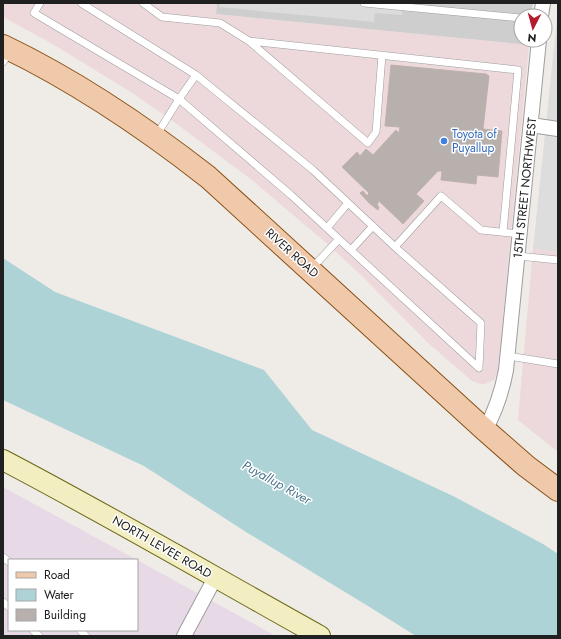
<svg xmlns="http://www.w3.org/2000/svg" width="561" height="639" font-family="Jost,sans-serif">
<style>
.residential{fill:#ddd}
.commercial{fill:#edd9db}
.industrial{fill:#e7dae6}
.religious{fill:#cecece}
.parking{fill:#dcdcdc}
.water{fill:#add3d7}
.building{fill:#b8b0ad;stroke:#bfb1ab}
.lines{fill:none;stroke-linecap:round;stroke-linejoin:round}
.lane-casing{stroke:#9d9d9d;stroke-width:8}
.street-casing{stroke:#9d9d9d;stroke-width:16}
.secondary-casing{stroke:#6a6813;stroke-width:22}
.primary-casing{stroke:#885113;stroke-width:24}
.lane{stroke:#fff;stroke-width:7}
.street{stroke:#fff;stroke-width:14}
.secondary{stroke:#f2eec2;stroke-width:20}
.primary{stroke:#f0c9ab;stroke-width:22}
.shop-dot{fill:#3f7fe0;stroke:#fff;stroke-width:1.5}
.labels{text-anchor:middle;stroke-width:3;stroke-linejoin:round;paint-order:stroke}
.shop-label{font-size:12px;fill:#366cbe;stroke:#fff;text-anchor:start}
.street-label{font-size:12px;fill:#202020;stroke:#fff}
.water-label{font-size:13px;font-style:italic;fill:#4d768e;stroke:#fff}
</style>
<rect width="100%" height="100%" fill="#efebe7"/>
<path class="residential" d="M558,9V252L533,249Z"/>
<path class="commercial" d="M3,3H217L216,14L529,45L498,370L494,380L485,384H481L472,381L428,343L361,275L325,242L252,180L174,122L134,94L51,43L3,17Z
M533,249L558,252V452L518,420Z"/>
<path class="industrial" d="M3,487L137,560H9V630H137V560L276,636H3Z"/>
<path class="religious" d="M217,3H533L531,16H521V40H529V45L216,14Z"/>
<path class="parking" d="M220,3H403L402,15L375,13L374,22L219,7Z"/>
<path class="water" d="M3,258L55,292L264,370L312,430L455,497L543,544L558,554V636H416L368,606L246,532L144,466L3,400Z"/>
<path class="building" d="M391,65L486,74L489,76L483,129L502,131L498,177L477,175L476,184L441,180L442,171H438L416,194L424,201L403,224L379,201L377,205L379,207L378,210L369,203L360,193L363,191L367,196L369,193L342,167L357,152L360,156L366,149L373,155L396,130L399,133L400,127L385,126Z"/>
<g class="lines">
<g class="lane-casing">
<path id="lane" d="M40,3L34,13L179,99L196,75L81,3
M143,3L162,17L220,23L249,41L368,143L376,132L382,55
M364,3L521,18
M249,41L518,70L503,232
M3,62L10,52
M156,136L179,99L291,195L479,368L481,323L395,247L313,170L196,75
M327,228L348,203
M395,247L441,196L481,230L520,234
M351,250L373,226
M518,256L558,260
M312,268L339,239
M508,356L558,364
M3,557L9,562
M3,602L9,607
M33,630L39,636
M80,630L86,636"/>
</g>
<g class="street-casing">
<path id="street" d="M541,16L543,3
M531,125L558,129
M485,430C496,410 502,392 506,370L539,40
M184,636L215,578"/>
</g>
<g class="secondary-casing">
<path id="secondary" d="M3,460C110,516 214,577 320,636"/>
</g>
<g class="primary-casing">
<path id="primary" d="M3,46C76,81 144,127 208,177L485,430L526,466L558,490"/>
</g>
<use href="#lane" class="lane"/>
<use href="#street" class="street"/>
<use href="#secondary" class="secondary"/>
<use href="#primary" class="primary"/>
</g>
<circle class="shop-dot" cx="444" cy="141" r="4"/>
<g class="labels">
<g class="shop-label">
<text x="452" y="138">Toyota of<tspan x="452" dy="14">Puyallup</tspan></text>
</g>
<g class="street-label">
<text transform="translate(525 188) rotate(-84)" y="4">15TH STREET NORTHWEST</text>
<text transform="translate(292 253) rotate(42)" y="4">RIVER ROAD</text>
<text transform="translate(162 547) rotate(30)" y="4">NORTH LEVEE ROAD</text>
</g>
<g class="water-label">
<text transform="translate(277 482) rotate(29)" y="5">Puyallup River</text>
</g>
</g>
<rect width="561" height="639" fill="none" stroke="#202020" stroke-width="8"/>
<rect x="8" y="559" width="130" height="72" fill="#ffffff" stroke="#a6a6a6"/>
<rect x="16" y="572" width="20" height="6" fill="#f0c9ab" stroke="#a6a6a6"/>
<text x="44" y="579" font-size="12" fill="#202020">Road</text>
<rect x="16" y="589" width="20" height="12" fill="#add3d7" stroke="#a6a6a6"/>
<text x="44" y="599" font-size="12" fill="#202020">Water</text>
<rect x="16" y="609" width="20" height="12" fill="#b8b0ad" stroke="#a6a6a6"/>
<text x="44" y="619" font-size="12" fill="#202020">Building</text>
<g transform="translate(533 28) rotate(186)"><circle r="19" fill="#ffffff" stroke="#a6a6a6"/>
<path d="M0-3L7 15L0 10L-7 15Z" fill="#b61a2f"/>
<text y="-6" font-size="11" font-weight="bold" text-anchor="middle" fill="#202020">N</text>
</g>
</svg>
